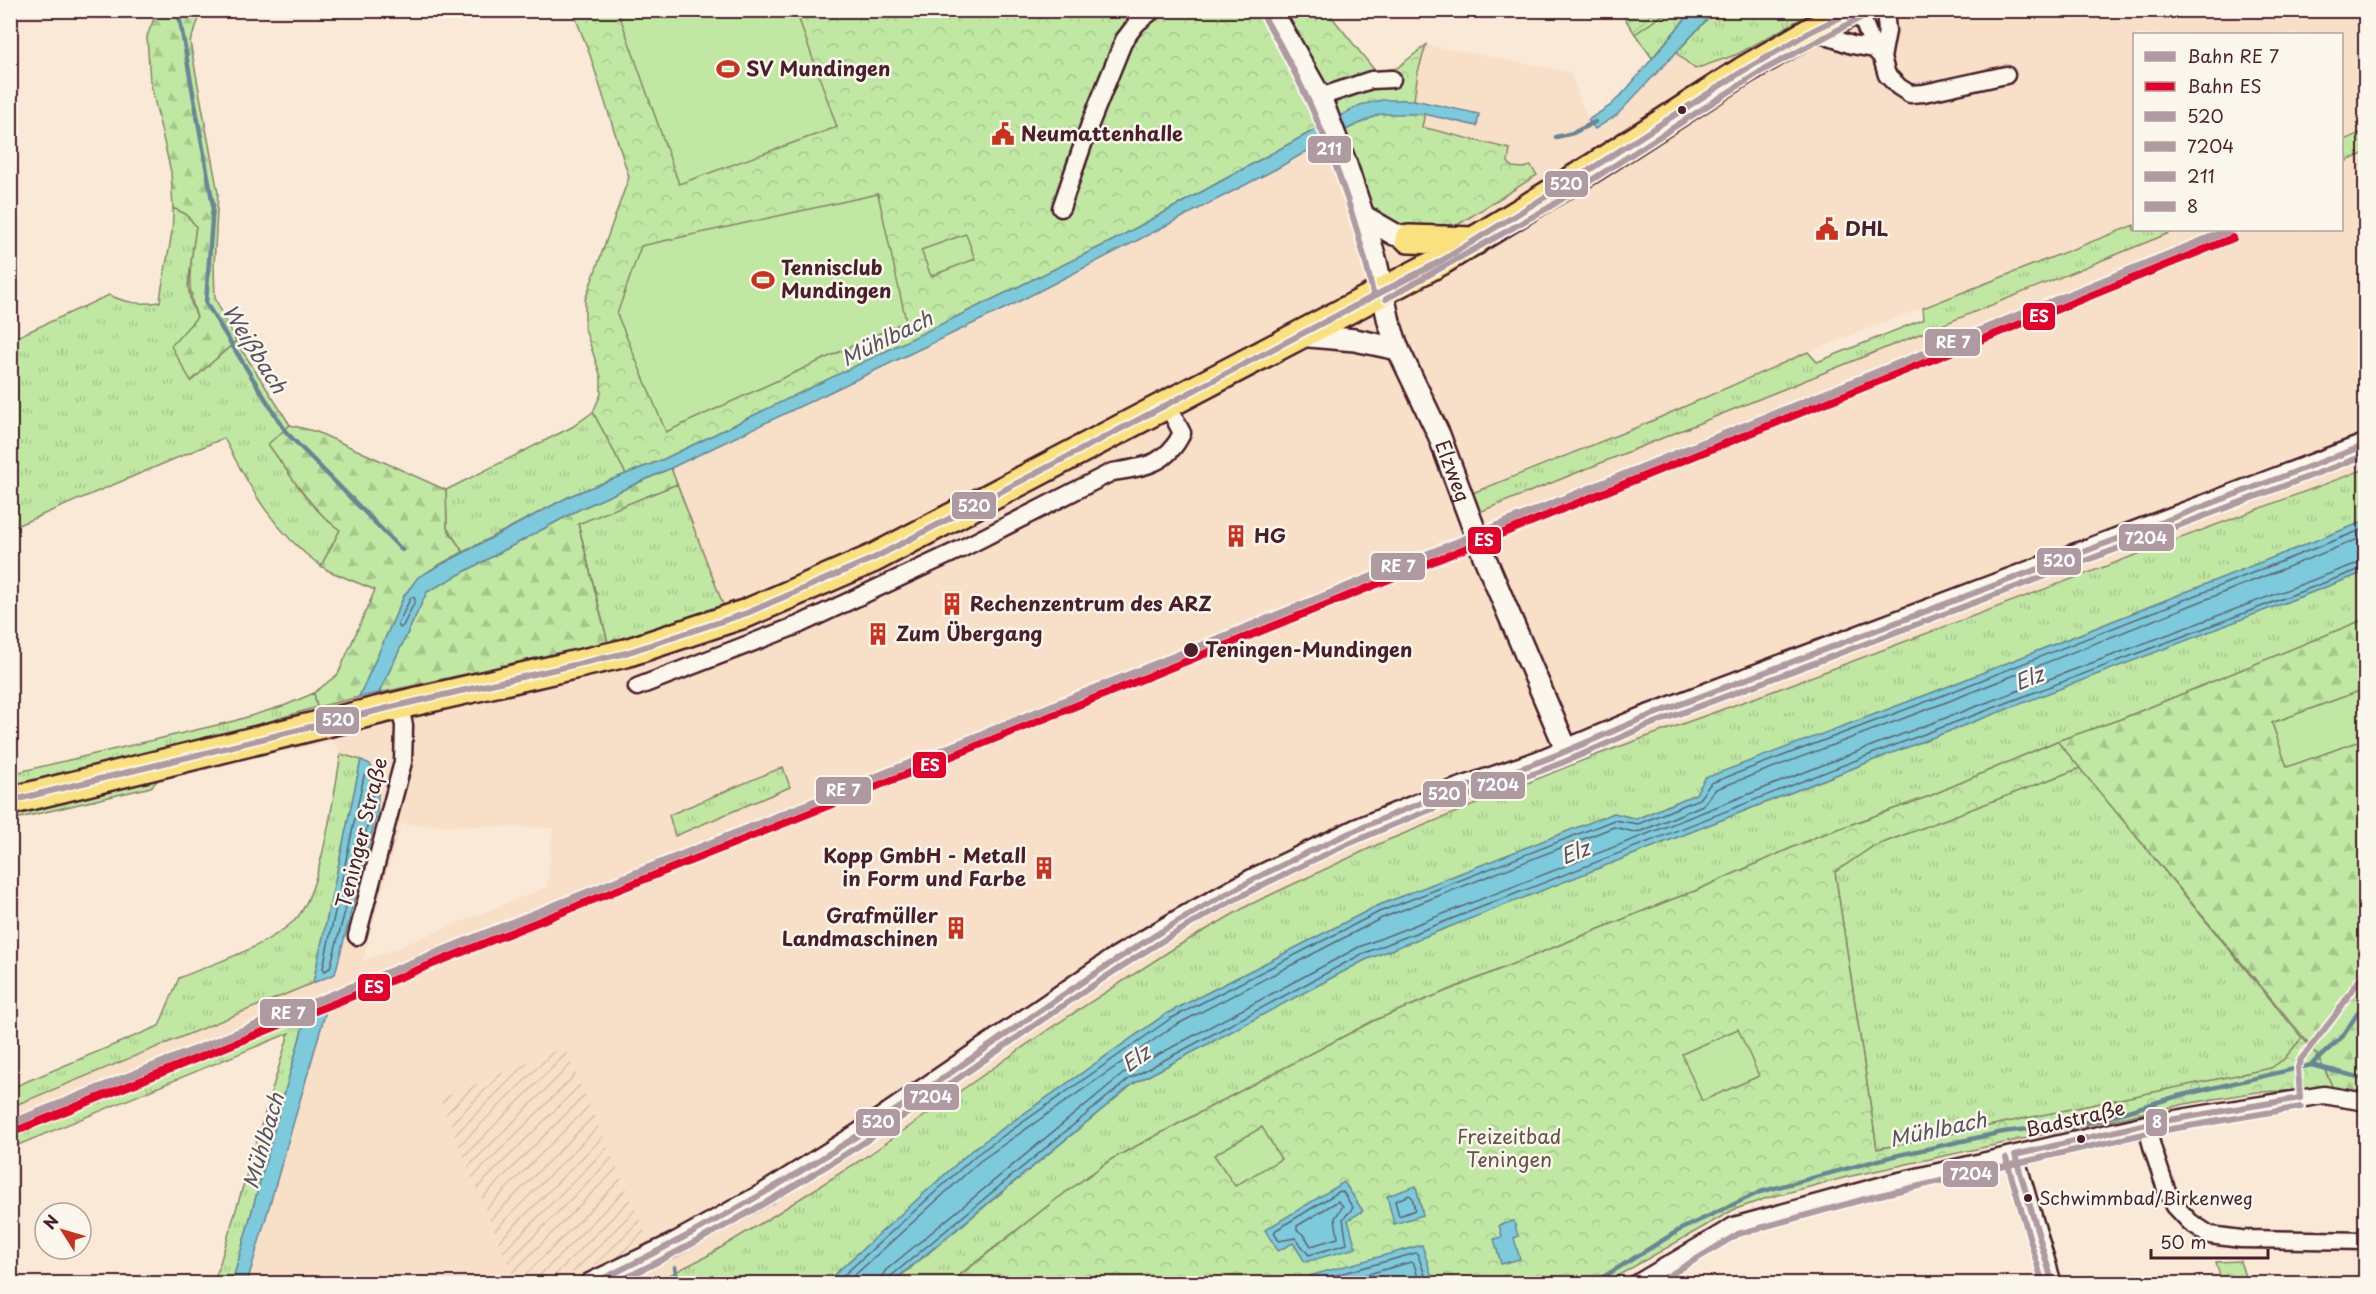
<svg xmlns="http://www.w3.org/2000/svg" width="2376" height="1294" font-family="'Playpen Sans',sans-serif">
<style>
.built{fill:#f8dfc7;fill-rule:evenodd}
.industrial{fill:url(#industrial-furrows)}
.grass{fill:url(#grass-tufts);stroke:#858467;stroke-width:1.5}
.forest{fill:url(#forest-firs);stroke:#858467;stroke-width:1.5}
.park{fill:url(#park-crowns);stroke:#858467;stroke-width:1.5}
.garden{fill:url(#garden-furrows);stroke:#858467;stroke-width:1.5}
.pitch{fill:#c0e8a3;stroke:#858467;stroke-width:1.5}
.water{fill:#7ccadb;stroke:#688695;stroke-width:1.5}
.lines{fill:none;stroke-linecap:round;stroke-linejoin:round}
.shore{stroke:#5e6371;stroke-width:1.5}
.stream{stroke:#688695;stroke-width:4.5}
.minor-casing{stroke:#4a1f2b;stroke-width:21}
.tertiary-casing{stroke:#4a1f2b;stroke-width:26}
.primary-casing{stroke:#4a1f2b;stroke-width:32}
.minor{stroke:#fbf7ec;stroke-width:16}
.tertiary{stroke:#fbf7ec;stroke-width:21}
.primary{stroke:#fae180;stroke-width:27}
.bus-1-casing{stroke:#fbf7ec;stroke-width:10}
.bus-2-casing{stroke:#fbf7ec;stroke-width:10}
.bus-3-casing{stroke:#fbf7ec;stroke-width:10}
.bus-4-casing{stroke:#fbf7ec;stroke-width:10}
.bus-1{stroke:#ae9aa0;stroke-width:6}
.bus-2{stroke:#ae9aa0;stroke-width:6}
.bus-3{stroke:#ae9aa0;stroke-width:6}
.bus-4{stroke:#ae9aa0;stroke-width:6}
.rail-1-casing{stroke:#fbf7ec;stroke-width:12}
.rail-2-casing{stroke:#fbf7ec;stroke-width:12}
.rail-1{stroke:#ae9aa0;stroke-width:8}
.rail-2{stroke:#e4002b;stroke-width:8}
.bus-dot{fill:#4a1f2b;stroke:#fbf7ec;stroke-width:2}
.labels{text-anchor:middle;stroke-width:5;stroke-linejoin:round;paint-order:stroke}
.bus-label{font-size:18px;fill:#4a1f2b;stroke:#fbf7ec;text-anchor:start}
.poi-label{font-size:20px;font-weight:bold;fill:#4a1f2b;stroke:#fbf7ec;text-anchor:start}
.street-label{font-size:20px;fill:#4a1f2b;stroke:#fbf7ec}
.stop-label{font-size:20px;font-weight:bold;fill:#4a1f2b;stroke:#fbf7ec;text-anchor:start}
.park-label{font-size:20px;fill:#685149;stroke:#fbf7ec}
.water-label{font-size:21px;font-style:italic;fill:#595260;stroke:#fbf7ec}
.line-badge{stroke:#fbf7ec;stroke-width:2}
.badge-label{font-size:16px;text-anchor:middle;font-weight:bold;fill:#fff}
</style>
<defs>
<pattern id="industrial-furrows" width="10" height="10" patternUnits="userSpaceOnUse" patternTransform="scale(1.5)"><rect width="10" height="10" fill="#f8dfc7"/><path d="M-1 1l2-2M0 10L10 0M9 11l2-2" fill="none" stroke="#d6bfab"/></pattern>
<pattern id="grass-tufts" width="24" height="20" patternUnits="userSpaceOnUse" patternTransform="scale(1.5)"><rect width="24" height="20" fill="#c0e8a3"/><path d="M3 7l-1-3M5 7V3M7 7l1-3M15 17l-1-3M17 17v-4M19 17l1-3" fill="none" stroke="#a6c78c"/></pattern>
<pattern id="forest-firs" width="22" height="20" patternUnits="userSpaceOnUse" patternTransform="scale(1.5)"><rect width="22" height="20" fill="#c0e8a3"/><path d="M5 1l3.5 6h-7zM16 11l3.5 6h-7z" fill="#a6c78c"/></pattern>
<pattern id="park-crowns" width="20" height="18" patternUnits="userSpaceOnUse" patternTransform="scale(1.5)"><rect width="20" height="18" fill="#c0e8a3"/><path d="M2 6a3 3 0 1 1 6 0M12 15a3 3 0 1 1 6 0" fill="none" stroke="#a6c78c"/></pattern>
<pattern id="garden-furrows" width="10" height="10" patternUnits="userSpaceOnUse" patternTransform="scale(1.5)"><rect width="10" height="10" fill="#c0e8a3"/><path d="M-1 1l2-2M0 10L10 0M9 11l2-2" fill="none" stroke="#a6c78c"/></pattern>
</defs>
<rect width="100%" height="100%" fill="#f9e9d6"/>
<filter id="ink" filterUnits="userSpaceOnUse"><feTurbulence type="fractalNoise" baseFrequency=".0167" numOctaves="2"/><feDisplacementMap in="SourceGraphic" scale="12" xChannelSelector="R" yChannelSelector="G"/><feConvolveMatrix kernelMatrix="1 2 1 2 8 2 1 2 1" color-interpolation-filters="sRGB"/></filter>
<g filter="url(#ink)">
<path class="built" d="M1815,11H2365V131L2342,141V34H2134V225L1808,352L1645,424L1470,493L1478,513L2177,230H2342V163L2365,153V469L1776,690L1591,757L1381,843L1249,905L1176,947L773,1216L707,1256L652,1283H247L328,1004L11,1134V1107L335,974L378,807L379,781L370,764L341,754L332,741L283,752L276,718L328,703L589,648L682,624L724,607L671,468L1012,305L1276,169L1337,134L1377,220L1531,166L1523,168L1513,167L1508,162L1509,149L1421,127L1414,100L1418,72L1426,45L1570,72L1588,120L1595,129L1617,115L1676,53L1696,69L1778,32ZM783,768L790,786L675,835L669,815ZM401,824L553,828L547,887L362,962Z"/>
<path class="industrial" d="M564,1047L651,1247L590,1266L544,1283H516L440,1099Z"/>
<path class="grass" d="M1668,11H1692L1652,58L1635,34Z
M1715,11H1815L1738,54L1695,69L1676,53Z
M2365,131V153L2342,163V141Z
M173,208L186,214L196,226L188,286L191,303L197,317L191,381L236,341L290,425L269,445C290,474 310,509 340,530L321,566C273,531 251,490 224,438L11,528L10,340L109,295C127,303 140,305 160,302C163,270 174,240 173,208Z
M2134,225V230H2177L1477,513L1470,494L1645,424L1808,352L1817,362L1924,319L1923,308Z
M593,412L626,474L572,495L463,552L447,528L446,490L572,427Z
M2365,469V521L1934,692L1706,778L1696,794L1636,819L1614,813L1377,906L1166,1014L972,1150L825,1283L652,1284L707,1256L773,1216L870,1154L1052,1027L1176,947L1249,905L1381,843L1591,757L1776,690Z
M677,484L724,607L682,624L608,643L578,523Z
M2365,572V619L2121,719L2057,741L1930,796L1816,837L1695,891L1668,901L1373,1021L1112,1159L1054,1201L949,1283L891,1284L1133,1084L1365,960L1884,756Z
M314,693L317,707L171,751L11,788L10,774L234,721L286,705Z
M341,754L361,760L313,983L11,1107V1088L159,1026L179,978C217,962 262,949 294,921C321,896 334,792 341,754Z
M783,767L790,787L675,836L669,815Z
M2080,768L2302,1038L2284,1059L2272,1068L1877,1149L1835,872L1872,847Z
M163,775L151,787L11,820L10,809Z
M307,1012L232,1283H214L289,1033L11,1148V1134Z"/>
<path class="forest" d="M157,11H202L190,42L218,193L214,266L215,298L236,341L191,381L171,346L197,317C184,284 192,260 196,226L186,214L173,208L171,172L150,81L147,36Z
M290,425L317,432L446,490L447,528L463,552C439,565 419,573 404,596L359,697L317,707L314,693L338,674L375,590L329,571L321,566L340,530C310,509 290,474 268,444Z
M671,468L677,484L578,524L608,643L379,693L427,592L578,510Z
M2365,619V689L2272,723L2288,766L2365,739V1097L2333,1089L2326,1072L2310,1045L2057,741L2121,719Z"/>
<path class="park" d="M573,11H1327L1376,72L1397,68L1426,45L1418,72L1414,100L1427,103L1422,127L1510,149L1508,162L1512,167L1523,168L1531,166L1537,175L1459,224L1440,232L1419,236L1368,209L1332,120L1114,240L664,459L626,474L593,412L601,394V377L585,329V300L629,177L590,55Z
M2057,741L2080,768L1872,847L1835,872L1877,1149L2271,1068L2284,1059L2302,1038C2317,1052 2326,1071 2333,1089L2257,1092L2185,1104L1847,1177L1767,1198L1733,1210L1605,1283L949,1284L1054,1201L1112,1159L1373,1021L1668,901L1695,891L1816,837L1930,796Z
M2240,1261L2247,1283H2222L2216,1262Z"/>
<path class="garden" d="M1620,11V10L1668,11L1635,34Z"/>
<path class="pitch" d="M618,11H796L837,127L679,184Z
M878,194L906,321L666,432L617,314L641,246Z
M966,234L975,259L931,276L921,250Z
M2365,689V739L2287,767L2272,723Z
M1738,1029L1759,1076L1702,1101L1682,1054Z
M1262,1127L1281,1159L1235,1186L1214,1155Z"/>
<path class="water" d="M1692,11H1715L1617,115L1595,129L1588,120L1610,106L1626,90Z
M1382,100H1414L1479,114L1477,126L1424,114H1380L1337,134L1276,169L1012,305L671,468L578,510L427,592L379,693L359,697L404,596L418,577L572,495L664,459L1114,240L1360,105Z
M2365,521V572L1884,756L1365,960L1133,1084L891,1283H825L972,1150L1166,1014L1377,906L1614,813L1636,819L1696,794L1705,778L1934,692Z
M361,760L370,764L379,781L377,813L335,974L313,983Z
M328,1004L247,1283H232L307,1012Z
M1344,1182L1363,1211L1348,1220L1356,1248L1305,1262L1293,1243L1278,1251L1265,1230Z
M1416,1186L1423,1215L1394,1224L1387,1196Z
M1514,1221L1518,1236L1514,1238L1520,1259L1501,1264L1494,1239L1502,1237L1499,1225Z
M1422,1245L1434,1283H1311L1309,1276Z"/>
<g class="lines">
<path class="shore" d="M411,597H414L415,601L403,626L400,628L398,624Z
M367,774L373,783L371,812L330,968L325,971L323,968L364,776Z
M1340,1191L1343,1192L1353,1208L1343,1219L1347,1244L1309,1255L1295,1238L1279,1241L1274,1233L1276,1230Z
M1409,1195L1412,1197L1415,1210L1399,1216L1395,1201Z
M1338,1201L1343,1206L1335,1218L1338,1238L1311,1246L1304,1235L1297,1230V1226Z
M834,1284L976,1155L1170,1019L1379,912L1614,820L1638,824L1699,799L1711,783L1936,698L2366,528
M845,1284L980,1161L1174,1026L1382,918L1614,827L1634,832L1641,831L1703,805L1716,789L1939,705L2366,536
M880,1284L882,1276L886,1270L1124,1073L1359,947L1879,743L2366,560
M888,1284L891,1276L1129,1079L1362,954L1882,750L2366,567
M1316,1284L1318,1280L1416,1253L1418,1255L1428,1284
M1333,1284L1411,1262L1414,1264L1420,1284"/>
<path class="stream" d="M182,10L179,15L213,205L206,303L286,432L402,550
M1556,137L1573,133L1595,122
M2311,1065L2343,1036L2366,1000
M675,1267L678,1284
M1592,1284L1681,1229L1760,1192L1890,1157L2003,1132L2095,1121L2178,1096L2311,1065L2366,1079"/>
<g class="minor-casing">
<path id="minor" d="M1859,10L1874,49L1880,55
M1885,10L1887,31L1882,58L1887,75L1899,87L1910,94L1924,93L2006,75
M1812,31L1852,45L1874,49
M1320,97L1371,80L1392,79
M1061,208L1090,124L1124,40L1137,23L1153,10
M637,687L798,625L961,549L1112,472C1144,467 1167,465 1182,433L1167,404
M357,936L403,762L404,726L400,705
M2146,1124L2153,1150L2166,1189L2175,1206L2190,1222L2210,1235L2241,1239L2366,1241
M2015,1155L2053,1284
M1636,1284L1734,1226L1891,1183L2146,1124L2205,1114L2324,1095L2366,1102"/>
</g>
<g class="tertiary-casing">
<g id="tertiary">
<path id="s1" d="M1271,10L1320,97L1345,162L1363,216L1376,262L1389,322L1398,349L1439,435L1484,556L1567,751"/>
<path d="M1363,216L1394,234L1409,239"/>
<path d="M1298,335L1355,340L1398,349"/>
<path d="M591,1284L673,1245L765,1194L857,1136L1112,961L1182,919L1255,879L1357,830L1440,796L1539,762L1641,719L2366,445"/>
</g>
</g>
<g class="primary-casing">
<path id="primary" d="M1409,239L1475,241
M10,801L400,705L626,653L747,613L874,558L1441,261L1594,167L1743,71L1812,31L1856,10"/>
</g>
<use href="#minor" class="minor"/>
<use href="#tertiary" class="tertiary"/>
<use href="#primary" class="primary"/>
<g class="bus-1-casing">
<path id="bus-1" d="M10,801L400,705L626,653L747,613L874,558L1441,261L1594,167L1743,71L1812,31L1855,10
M592,1284C683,1240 770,1192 854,1138C964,1067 1067,987 1179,921C1262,872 1350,830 1439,796C1471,784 1504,775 1536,763C1571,750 1606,734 1641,719L2366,445"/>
</g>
<g class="bus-2-casing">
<path id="bus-2" d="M2006,1158L2043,1284
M613,1284C699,1243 780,1196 860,1145C969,1074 1072,994 1184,928C1266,880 1352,840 1440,806C1473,793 1508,783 1541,771C1576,758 1610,742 1644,727L2366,455
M1655,1284L1738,1234L1876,1196L2148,1133L2301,1107"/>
</g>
<g class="bus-3-casing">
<path id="bus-3" d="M1263,15C1315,102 1351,193 1373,293
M1386,299L1548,208L1760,72L1860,18"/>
</g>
<g class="bus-4-casing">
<path id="bus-4" d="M2300,1098L2298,1067L2301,1059L2334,1017L2366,970
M2015,1155L2146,1124L2300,1098
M2015,1155L2053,1284"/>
</g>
<use href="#bus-1" class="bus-1"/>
<use href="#bus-2" class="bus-2"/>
<use href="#bus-3" class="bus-3"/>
<use href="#bus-4" class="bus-4"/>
<g class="rail-1-casing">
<path id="rail-1" d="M10,1124L934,754L2230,230"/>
</g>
<g class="rail-2-casing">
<path id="rail-2" d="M13,1132L937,762L2233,238"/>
</g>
<use href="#rail-1" class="rail-1"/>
<use href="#rail-2" class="rail-2"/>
</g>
</g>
<defs>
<g id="stadium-bare" transform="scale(1.8)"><path d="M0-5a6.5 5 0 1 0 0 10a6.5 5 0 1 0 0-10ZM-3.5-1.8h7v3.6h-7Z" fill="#c8321e" stroke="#fbf7ec" stroke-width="2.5" paint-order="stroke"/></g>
<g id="civic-bare" transform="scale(1.8)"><path d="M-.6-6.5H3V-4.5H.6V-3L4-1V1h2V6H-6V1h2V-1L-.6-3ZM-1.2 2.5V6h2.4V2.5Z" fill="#c8321e" stroke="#fbf7ec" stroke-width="2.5" paint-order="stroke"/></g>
<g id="building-bare" transform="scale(1.8)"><path d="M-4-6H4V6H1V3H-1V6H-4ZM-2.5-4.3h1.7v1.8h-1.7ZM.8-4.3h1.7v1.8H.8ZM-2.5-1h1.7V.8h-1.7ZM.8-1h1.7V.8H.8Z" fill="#c8321e" stroke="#fbf7ec" stroke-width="2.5" paint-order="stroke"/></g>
</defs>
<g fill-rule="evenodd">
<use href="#stadium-bare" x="728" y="69"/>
<use href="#civic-bare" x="1003" y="134"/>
<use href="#civic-bare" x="1827" y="229"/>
<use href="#stadium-bare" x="763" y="280"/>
<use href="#building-bare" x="1236" y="536"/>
<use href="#building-bare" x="952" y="604"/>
<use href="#building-bare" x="878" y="634"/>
<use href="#building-bare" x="1044" y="868"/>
<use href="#building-bare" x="956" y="928"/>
</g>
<g class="bus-dot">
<circle cx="1682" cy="110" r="5"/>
<circle cx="1191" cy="650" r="8"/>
<circle cx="2081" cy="1139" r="5"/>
<circle cx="2028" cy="1198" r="5"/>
</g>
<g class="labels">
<g class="bus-label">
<text x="2039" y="1205">Schwimmbad/Birkenweg</text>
</g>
<g class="poi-label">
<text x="746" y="76">SV Mundingen</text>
<text x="1021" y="141">Neumattenhalle</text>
<text x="1845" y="236">DHL</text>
<text x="781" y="275">Tennisclub<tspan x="781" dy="23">Mundingen</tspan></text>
<text x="1254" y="543">HG</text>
<text x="970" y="611">Rechenzentrum des ARZ</text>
<text x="896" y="641">Zum Übergang</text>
<text x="1026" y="863" text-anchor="end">Kopp GmbH - Metall<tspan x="1026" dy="23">in Form und Farbe</tspan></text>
<text x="938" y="923" text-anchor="end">Grafmüller<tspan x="938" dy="23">Landmaschinen</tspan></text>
</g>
<g class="street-label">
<text dy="7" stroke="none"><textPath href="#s1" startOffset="498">Elzweg</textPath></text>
<text transform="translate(362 833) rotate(-76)" y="7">Teninger Straße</text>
<text transform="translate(2075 1119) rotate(-13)" y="7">Badstraße</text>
</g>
<g class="stop-label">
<text x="1205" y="657">Teningen-Mundingen</text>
</g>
<g class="park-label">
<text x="1509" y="1144">Freizeitbad<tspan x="1509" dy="23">Teningen</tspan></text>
</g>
<g class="water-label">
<text transform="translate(887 339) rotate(-26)" y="7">Mühlbach</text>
<text transform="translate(254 349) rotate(58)" y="7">Weißbach</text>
<text transform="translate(2029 679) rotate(-21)" y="7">Elz</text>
<text transform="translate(1575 853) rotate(-21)" y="7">Elz</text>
<text transform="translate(1136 1059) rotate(-35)" y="7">Elz</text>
<text transform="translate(1938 1130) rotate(-12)" y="7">Mühlbach</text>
<text transform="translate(264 1141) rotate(-74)" y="7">Mühlbach</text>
</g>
</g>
<g class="line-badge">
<rect x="1307" y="135" width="45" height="29" rx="6" fill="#ae9aa0"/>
<rect x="1544" y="170" width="45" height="28" rx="6" fill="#ae9aa0"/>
<rect x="2022" y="302" width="34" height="29" rx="6" fill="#e4002b"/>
<rect x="1924" y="328" width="57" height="29" rx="6" fill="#ae9aa0"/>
<rect x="951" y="491" width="46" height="29" rx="6" fill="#ae9aa0"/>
<rect x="2118" y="523" width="57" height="29" rx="6" fill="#ae9aa0"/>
<rect x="1467" y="526" width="35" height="29" rx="6" fill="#e4002b"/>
<rect x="2036" y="547" width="46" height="29" rx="6" fill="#ae9aa0"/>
<rect x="1370" y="552" width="56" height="29" rx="6" fill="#ae9aa0"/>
<rect x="315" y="706" width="45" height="29" rx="6" fill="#ae9aa0"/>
<rect x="912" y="751" width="35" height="28" rx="6" fill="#e4002b"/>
<rect x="1470" y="771" width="56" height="29" rx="6" fill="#ae9aa0"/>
<rect x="815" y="776" width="57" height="29" rx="6" fill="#ae9aa0"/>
<rect x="1422" y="780" width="45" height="28" rx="6" fill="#ae9aa0"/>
<rect x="357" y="973" width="34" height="29" rx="6" fill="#e4002b"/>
<rect x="259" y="998" width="57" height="29" rx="6" fill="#ae9aa0"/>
<rect x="903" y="1083" width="57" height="28" rx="6" fill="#ae9aa0"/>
<rect x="2145" y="1108" width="23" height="29" rx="6" fill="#ae9aa0"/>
<rect x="855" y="1108" width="46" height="29" rx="6" fill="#ae9aa0"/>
<rect x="1942" y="1160" width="57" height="28" rx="6" fill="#ae9aa0"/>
</g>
<g class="badge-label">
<text x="1329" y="155">211</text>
<text x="1566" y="190">520</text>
<text x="2039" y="322">ES</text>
<text x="1953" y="348">RE 7</text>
<text x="974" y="512">520</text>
<text x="2146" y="544">7204</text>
<text x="1484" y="546">ES</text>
<text x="2059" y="567">520</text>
<text x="1398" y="572">RE 7</text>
<text x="338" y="726">520</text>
<text x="930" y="771">ES</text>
<text x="1498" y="791">7204</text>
<text x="843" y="796">RE 7</text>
<text x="1444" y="800">520</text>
<text x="374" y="993">ES</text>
<text x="288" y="1019">RE 7</text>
<text x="931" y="1103">7204</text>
<text x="2157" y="1128">8</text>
<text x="878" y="1128">520</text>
<text x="1971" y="1180">7204</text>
</g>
<rect width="2376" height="1294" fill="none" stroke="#fbf7ec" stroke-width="36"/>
<rect x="18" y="18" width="2340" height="1258" fill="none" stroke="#4a1f2b" stroke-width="2" filter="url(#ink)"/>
<rect x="2133" y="33" width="210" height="198" fill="#fbf7ec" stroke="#b4a19f" stroke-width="1.5"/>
<rect x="2145" y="52" width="30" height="9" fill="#ae9aa0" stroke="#b4a19f" stroke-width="1.5"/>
<text x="2187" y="63" font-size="18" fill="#4a1f2b">Bahn RE 7</text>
<rect x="2145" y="82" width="30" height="9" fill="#e4002b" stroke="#b4a19f" stroke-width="1.5"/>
<text x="2187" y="93" font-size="18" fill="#4a1f2b">Bahn ES</text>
<rect x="2145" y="112" width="30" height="9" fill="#ae9aa0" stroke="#b4a19f" stroke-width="1.5"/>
<text x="2187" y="123" font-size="18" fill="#4a1f2b">520</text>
<rect x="2145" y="142" width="30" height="9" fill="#ae9aa0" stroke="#b4a19f" stroke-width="1.5"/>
<text x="2187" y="153" font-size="18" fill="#4a1f2b">7204</text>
<rect x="2145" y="172" width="30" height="9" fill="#ae9aa0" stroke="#b4a19f" stroke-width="1.5"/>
<text x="2187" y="183" font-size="18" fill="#4a1f2b">211</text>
<rect x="2145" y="202" width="30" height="9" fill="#ae9aa0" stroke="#b4a19f" stroke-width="1.5"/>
<text x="2187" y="213" font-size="18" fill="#4a1f2b">8</text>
<g transform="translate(63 1231) rotate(307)"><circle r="28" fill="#fbf7ec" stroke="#b4a19f" stroke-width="1.5"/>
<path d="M0-4.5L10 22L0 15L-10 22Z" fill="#c8321e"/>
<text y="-9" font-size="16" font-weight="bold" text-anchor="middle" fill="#4a1f2b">N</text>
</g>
<path d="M2151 1249v9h117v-9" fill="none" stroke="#4a1f2b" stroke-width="3"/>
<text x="2160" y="1249" font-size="18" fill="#4a1f2b" stroke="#fbf7ec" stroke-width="4.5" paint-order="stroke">50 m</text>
</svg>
